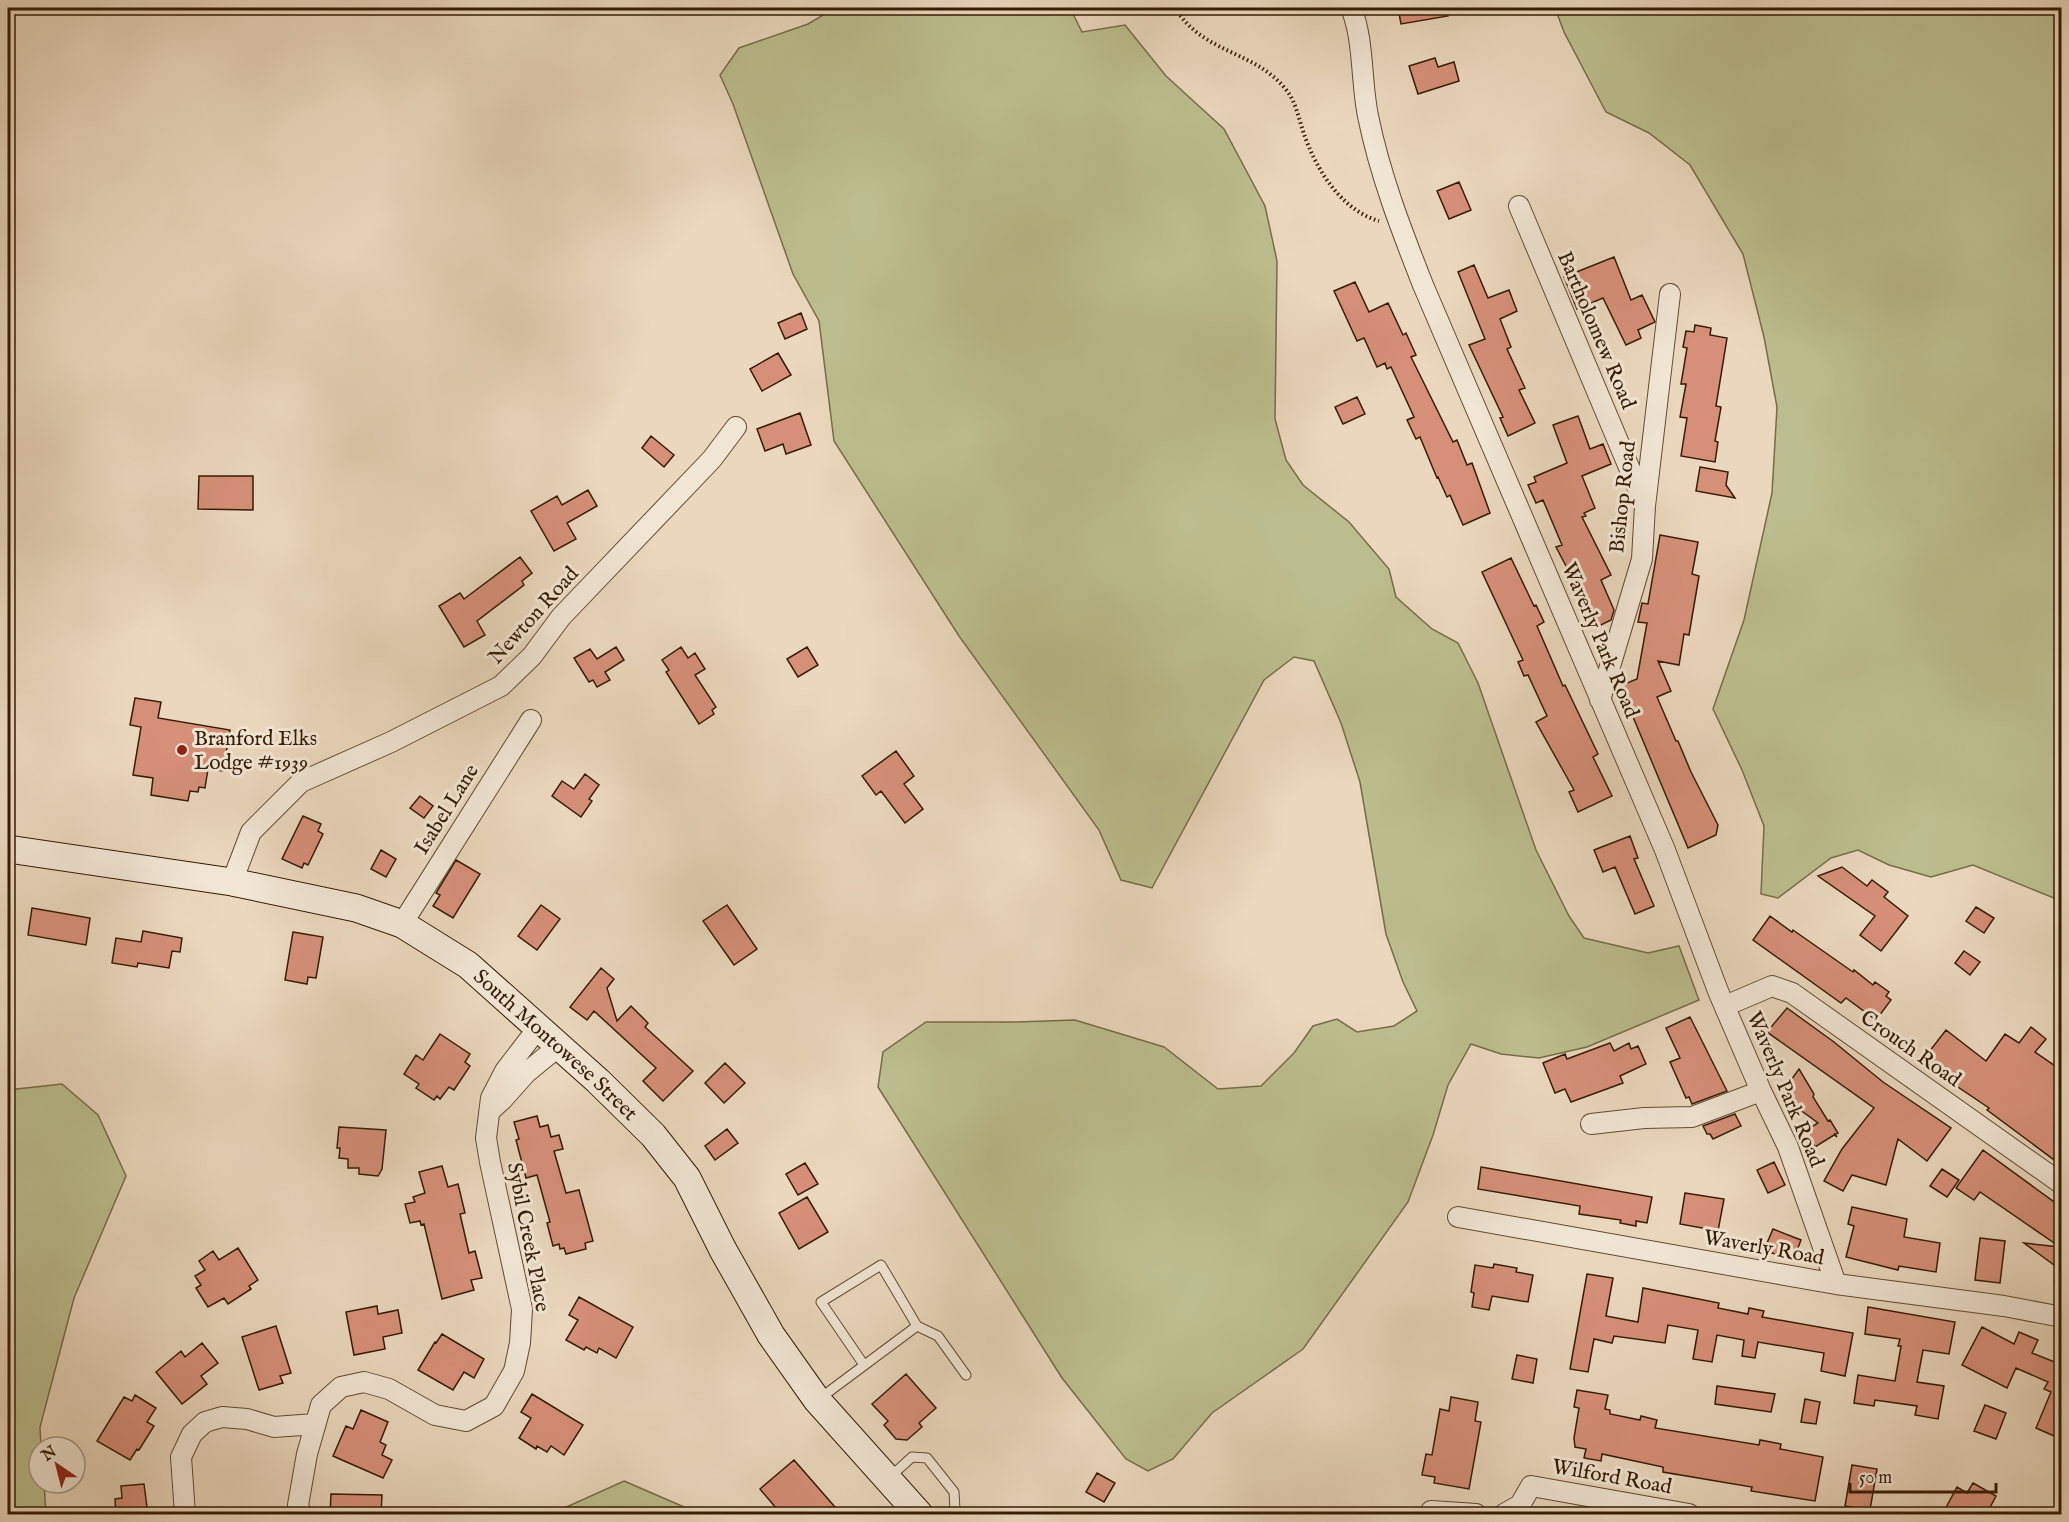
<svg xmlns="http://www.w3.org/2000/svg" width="2069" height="1522" font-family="'IM FELL English',serif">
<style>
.green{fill:#bcbd8e;stroke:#786c48;stroke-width:1.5}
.building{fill:#d68f79;stroke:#351c03;stroke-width:1.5}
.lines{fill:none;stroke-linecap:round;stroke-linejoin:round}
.service-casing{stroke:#624b32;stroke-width:11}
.minor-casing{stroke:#624b32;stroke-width:22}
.secondary-casing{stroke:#351c03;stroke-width:29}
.path{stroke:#351c03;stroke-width:4;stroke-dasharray:1.5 3;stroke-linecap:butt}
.service{stroke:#f1e5d4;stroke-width:9}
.minor{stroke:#f1e5d4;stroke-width:20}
.secondary{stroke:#f1e5d4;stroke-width:27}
.poi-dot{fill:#8f2418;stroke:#f1e5d4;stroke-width:2}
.labels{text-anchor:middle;stroke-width:6;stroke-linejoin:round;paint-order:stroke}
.street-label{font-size:21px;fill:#351c03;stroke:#f1e5d4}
.poi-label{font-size:21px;fill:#351c03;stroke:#f1e5d4;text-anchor:start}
</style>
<rect width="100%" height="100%" fill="#ead7bd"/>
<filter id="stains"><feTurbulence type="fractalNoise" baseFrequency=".00333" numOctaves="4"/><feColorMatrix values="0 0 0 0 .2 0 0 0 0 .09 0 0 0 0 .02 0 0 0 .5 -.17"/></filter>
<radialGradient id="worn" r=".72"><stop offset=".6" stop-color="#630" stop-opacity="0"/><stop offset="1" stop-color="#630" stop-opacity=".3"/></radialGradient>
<path class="green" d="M835,8H1070L1082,32L1125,25L1166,76L1224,129L1265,206L1277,261L1275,419L1286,460L1303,485L1349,522L1389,569L1396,597L1432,629L1458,643L1478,683L1536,850L1569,916L1584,938L1648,953L1679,946L1699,1000L1587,1047L1539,1058L1501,1054L1471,1044L1448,1085L1433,1135L1408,1202L1303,1349L1212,1413L1173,1459L1148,1471L1126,1459L1062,1378L878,1087L883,1052L926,1022H1013L1075,1020L1164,1047L1218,1089L1261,1086L1294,1053L1313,1026L1337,1019L1357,1032L1394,1026L1417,1011L1403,982L1386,934L1360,782L1341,723L1314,661L1294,657L1264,680L1152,888L1121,880L1099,830L959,636L834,441L819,321L793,274L733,104L720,75L739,48L808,24Z
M1555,8H2061V901L1973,865L1931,877L1889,865L1858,850L1831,858L1778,898L1761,894L1764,826L1742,770L1713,709L1744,620L1772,493L1777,407L1764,337L1743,254L1690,165L1649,133L1606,112L1564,32Z
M62,1084L98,1115L126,1176L74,1298L40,1427L41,1447H39V1483H44L46,1514H8V1090Z
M624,1481L691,1510L722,1514H551Z"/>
<path class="building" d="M1398,8H1447L1448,16L1401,24Z
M1435,58L1438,67L1454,62L1459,81L1418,94L1409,66Z
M1459,182L1471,210L1449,219L1437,191Z
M1614,257L1631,300L1642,295L1655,322L1638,330L1641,338L1626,345L1603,298L1577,309L1564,277Z
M1474,265L1488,298L1509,290L1517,311L1500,319L1511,347L1507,349L1525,388L1519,390L1535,423L1508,436L1500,418L1503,417L1469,345L1485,339L1458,272Z
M1355,282L1369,312L1388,303L1403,335L1406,333L1416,355L1411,357L1453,442L1457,440L1467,465L1472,463L1490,513L1463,525L1450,495L1447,497L1438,477L1437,478L1420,437L1416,439L1407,420L1414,417L1391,367L1387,369L1385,363L1377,367L1364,338L1357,341L1334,291Z
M801,313L807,329L785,339L778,323Z
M1695,325L1711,328L1710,335L1727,338L1716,406L1721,407L1715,441L1718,442L1715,462L1681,456L1687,418L1680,417L1686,384H1681L1687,348L1683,347L1686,331L1694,332Z
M778,353L791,375L762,391L750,369Z
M1357,397L1365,414L1343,424L1335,407Z
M800,413L811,445L786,454L783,444L765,451L757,429Z
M1578,416L1590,449L1603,444L1611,464L1582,476L1595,508L1584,513L1586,516L1582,517L1611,575L1601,580L1614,610L1611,620L1597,627L1595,621L1586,625L1577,605L1585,602L1556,547L1562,545L1543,500L1536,503L1528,485L1536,482L1534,477L1567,463L1553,425Z
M651,436L674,455L664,467L642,448Z
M1700,467L1728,472L1726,485L1735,498L1696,491Z
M199,476H253V510L198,509Z
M588,490L597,506L567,523L576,539L554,551L531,511L557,496L562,505Z
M1660,535L1698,542L1692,574L1699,576L1689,635L1684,634L1679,665L1658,661L1671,691L1657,697L1676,741H1678L1691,772L1718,825L1716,835L1688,848L1620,686L1637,679L1647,623L1638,622L1642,603L1648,604Z
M520,557L532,573L522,581L524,585L477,621L485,635L464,647L439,606L460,593L464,599Z
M1511,558L1534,606L1536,605L1544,622L1537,626L1563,686L1565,685L1598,754L1593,757L1612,796L1578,812L1569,792L1574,790L1536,722L1547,716L1528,675L1524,676L1518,662L1523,660L1482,572Z
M616,647L624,660L605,672L610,680L597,687L593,680L589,682L574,658L590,649L597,659Z
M681,647L688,658L695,653L705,669L695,675L716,707L712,710L714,714L699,724L666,672L669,670L662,660Z
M807,647L818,665L798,677L787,659Z
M135,698L161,702L158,718L230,730L223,771L208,769L205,788L199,787L198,792L190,791L188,801L151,795L153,778L133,775L141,727L130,725Z
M896,751L914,776L904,784L923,809L905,823L881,791L876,795L862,776Z
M585,774L599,785L589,799L592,801L581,817L552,796L562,781L574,789Z
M420,796L433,806L424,818L410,808Z
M303,816L321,824L318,831L323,834L308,865L304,863L302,868L282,859Z
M1630,836L1638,858L1634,859L1654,906L1635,914L1615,867L1603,872L1594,850Z
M381,850L396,859L386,877L371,869Z
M456,860L480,874L453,918L433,906L440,895L436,893Z
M1842,867L1867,886L1872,880L1888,892L1884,897L1908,916L1881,951L1860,935L1875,916L1818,876Z
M541,905L560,919L537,950L518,936Z
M727,905L757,949L734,965L703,921Z
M1976,907L1994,918L1984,933L1966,921Z
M32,908L90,918L86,945L28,935Z
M1770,916L1792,932L1793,930L1853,972L1854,970L1873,985L1875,982L1889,992L1886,996L1891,1000L1876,1020L1846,998L1841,1003L1753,940Z
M143,931L182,938L180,952L172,951L169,968L138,963L137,967L112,963L116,938L141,942Z
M293,932L323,937L316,978L308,977L307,984L285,980Z
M1964,951L1980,962L1970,975L1955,963Z
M601,968L614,979L607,988L617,1021L631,1006L648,1023L645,1027L693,1071L663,1101L643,1081L656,1068L594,1011L587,1020L570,1007Z
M1787,1008L1834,1042L1883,1082L1951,1128L1927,1161L1898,1139L1886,1185L1852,1175L1843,1191L1824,1181L1842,1149L1874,1108L1767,1032Z
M1690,1017L1727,1091L1692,1104L1689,1097L1686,1098L1670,1062L1680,1058L1666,1028Z
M2031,1027L2046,1039L2035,1052L2061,1070V1165L1987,1110L1989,1108L1924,1064L1928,1059L1925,1057L1946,1030L1986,1061L2005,1034L2019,1043Z
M440,1034L470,1054L465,1062L470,1066L454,1090L449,1087L440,1099L437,1096L434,1100L416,1088L419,1084L404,1074L416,1055L423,1060Z
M1610,1043L1614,1051L1629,1043L1631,1049L1638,1046L1646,1064L1620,1076L1623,1083L1571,1102L1565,1089L1555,1093L1543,1063L1565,1054L1567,1059Z
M725,1063L745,1083L724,1103L705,1083Z
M1799,1069L1814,1094L1813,1097L1828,1121L1830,1120L1838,1133L1835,1134L1837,1137L1834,1135L1815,1147L1805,1131L1818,1123L1780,1095Z
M1735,1114L1741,1126L1713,1139L1710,1134H1707L1703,1126Z
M537,1116L540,1127L548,1125L551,1137L559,1135L563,1149L554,1151L566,1193L579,1190L593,1241L585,1243L586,1249L566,1254L564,1248L560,1249L559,1244L553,1246L547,1223L550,1222L537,1175L526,1178L516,1140L519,1139L514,1122Z
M339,1127L386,1130L382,1169L378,1176L359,1174V1168H348V1159L339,1158L340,1148H337Z
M727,1129L738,1143L715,1160L705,1146Z
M1983,1150L2061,1207V1270L2024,1243L2060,1247L1980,1192L1974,1200L1956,1188Z
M1774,1162L1785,1185L1768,1193L1757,1170Z
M805,1163L818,1184L798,1195L786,1174Z
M442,1166L448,1187L458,1184L465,1213L460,1214L469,1253L475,1251L482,1278L471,1280L474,1290L442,1299L424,1224L421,1225L420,1221L410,1223L405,1204L415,1202L413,1197L425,1193L419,1172Z
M1481,1167L1652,1197L1647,1223L1636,1221V1226L1620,1223L1621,1220L1579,1214L1580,1206L1478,1189Z
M1942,1169L1959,1180L1947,1197L1930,1186Z
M1685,1193L1724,1199L1718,1231L1680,1224Z
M807,1197L828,1232L799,1249L779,1213Z
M1852,1207L1907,1219L1904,1237L1940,1243L1936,1272L1899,1266L1898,1270L1846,1257L1854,1226L1848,1224Z
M1773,1229L1801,1240L1793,1261L1764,1250Z
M1980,1238L2005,1241L2000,1283L1975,1280Z
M238,1248L258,1280L249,1286L251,1289L228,1304L224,1298L208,1307L196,1288L201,1285L195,1276L205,1270L199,1261L213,1251L219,1260Z
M1494,1264L1517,1268L1516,1272L1533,1275L1528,1302L1492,1296L1489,1310L1472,1307L1474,1293L1471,1292L1475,1265L1493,1268Z
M1587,1274L1613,1278L1606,1316L1638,1322L1643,1288L1719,1303L1718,1308L1748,1314L1749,1308L1764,1311L1762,1317L1853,1333L1845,1376L1821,1371L1824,1353L1758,1342L1755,1358L1742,1356L1744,1340L1717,1335L1712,1362L1693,1359L1698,1330L1668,1325L1665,1343L1614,1336L1612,1343L1594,1339L1588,1372L1570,1369Z
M579,1297L633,1327L616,1358L599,1348L597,1353L586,1347L584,1350L566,1340L578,1320L569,1315Z
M377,1306L378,1314L398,1310L402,1333L383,1337L385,1349L354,1355L346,1312Z
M1868,1307L1955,1322L1949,1354L1923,1350L1917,1382L1944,1386L1938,1419L1915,1415L1917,1406L1875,1400L1874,1406L1854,1403L1858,1375L1895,1381L1900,1352L1901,1346H1898L1900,1339L1865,1334Z
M276,1326L291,1373L280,1376L283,1383L259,1390L242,1337Z
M1982,1327L2014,1344L2019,1332L2038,1340L2032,1353L2057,1363L2061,1355V1439L2036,1428L2051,1392L2044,1389L2048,1382L2016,1368L2007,1388L1962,1365Z
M442,1334L484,1359L474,1378L464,1372L453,1390L418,1370L435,1342L436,1343Z
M202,1343L218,1363L201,1376L207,1384L182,1404L156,1372L181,1351L185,1357Z
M1517,1355L1537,1359L1533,1383L1512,1379Z
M906,1374L936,1408L919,1423L922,1427L907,1440L896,1439L884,1425L888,1421L872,1404Z
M1717,1386L1775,1394L1771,1412L1715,1404Z
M1577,1390L1608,1395L1605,1409L1610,1410V1414L1640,1420L1641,1416L1657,1420L1655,1428L1759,1445L1760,1440L1781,1444L1780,1449L1823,1457L1815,1501L1751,1491L1752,1487L1663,1472V1467L1602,1454L1601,1461L1584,1458L1586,1449L1575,1447L1574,1438L1579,1408L1574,1407Z
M532,1394L583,1425L564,1455L551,1446L547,1452L537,1446L536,1449L519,1438L531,1418L521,1412Z
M135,1395L156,1408L147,1422L154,1426L139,1450L137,1449L130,1460L97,1441L124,1397L132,1401Z
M1451,1397L1478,1402L1475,1421L1481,1422L1469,1489L1434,1483L1435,1477L1422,1475L1426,1454L1432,1455L1440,1409L1449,1411Z
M1805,1399L1820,1402L1816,1424L1801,1422Z
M1985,1405L2006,1413L1996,1439L1974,1431Z
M361,1410L388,1422L380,1442L386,1445L382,1455L392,1460L383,1478L333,1456L346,1426L353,1429Z
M794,1460L842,1515H782L760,1489Z
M1852,1465L1877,1469L1870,1510L1845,1506Z
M1097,1473L1115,1483L1104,1502L1086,1492Z
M1973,1483L1996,1496L1986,1515H1942L1957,1487L1967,1493Z
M144,1484L148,1515H116L115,1499L122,1498L121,1486Z
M331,1494L382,1495L381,1515H330Z"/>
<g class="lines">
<g class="service-casing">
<path id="service" d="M917,1326L938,1336L966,1375
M819,1399L917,1326L881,1265L821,1302L864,1365
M890,1477L912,1457L927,1458L954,1492L955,1510L951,1514"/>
</g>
<g class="minor-casing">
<path id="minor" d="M1351,8C1364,39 1361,82 1368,116C1380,175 1401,229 1423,285L1665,850L1718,991L1761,1091L1788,1147L1836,1284
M1519,206L1644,503
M1600,700L1642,559L1645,506L1670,294
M232,882L251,832L301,782L391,742L501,686L532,656L561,617L712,459L736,427
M402,924L531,720
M1725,1006L1772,986L1792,993L2062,1184
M490,1111L502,1100L526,1073L559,1046
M1591,1124L1644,1118L1692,1117L1761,1091
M1458,1217L1836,1284L2004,1306L2062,1317
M185,1514L181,1457L192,1434L205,1422L222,1417L247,1419L274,1427L315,1424
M301,1514L298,1505L307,1454L321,1405L341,1387L364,1382L389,1389L435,1415L466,1421L494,1406L514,1371L520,1343L522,1309L490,1162L486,1138L491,1098L505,1071L538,1028
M1430,1514L1431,1511L1476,1514
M1504,1514L1520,1505L1531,1486L1689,1514"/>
</g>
<g class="secondary-casing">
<g id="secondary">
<path id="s1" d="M8,849L232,882L356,908L402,924L468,965L598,1081L653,1135L687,1178L723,1250L771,1335L817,1400L919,1514"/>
</g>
</g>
<path class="path" d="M1175,8C1204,55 1256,50 1287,91C1296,102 1299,120 1304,134C1316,169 1341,210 1379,221"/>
<use href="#service" class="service"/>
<use href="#minor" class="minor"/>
<use href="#secondary" class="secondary"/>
</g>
<circle class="poi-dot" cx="182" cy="750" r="6"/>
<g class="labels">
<g class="street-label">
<text transform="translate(1597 330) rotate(67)" y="7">Bartholomew Road</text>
<text transform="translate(1622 497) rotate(-84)" y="7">Bishop Road</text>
<text transform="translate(533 615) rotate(-48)" y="7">Newton Road</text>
<text transform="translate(1601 640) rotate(67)" y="7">Waverly Park Road</text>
<text transform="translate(446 809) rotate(-58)" y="7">Isabel Lane</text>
<text dy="7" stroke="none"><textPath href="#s1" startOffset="598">South Montowese Street</textPath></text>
<text transform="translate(1911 1048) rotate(35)" y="7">Crouch Road</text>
<text transform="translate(1786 1089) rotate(67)" y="7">Waverly Park Road</text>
<text transform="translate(529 1237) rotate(79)" y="7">Sybil Creek Place</text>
<text transform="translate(1764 1247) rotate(10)" y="7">Waverly Road</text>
<text transform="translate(1612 1476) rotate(10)" y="7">Wilford Road</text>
</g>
<g class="poi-label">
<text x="194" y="745">Branford Elks<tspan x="194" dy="24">Lodge #1939</tspan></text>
</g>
</g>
<rect width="2069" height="1522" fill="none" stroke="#ead7bd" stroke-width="30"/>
<rect x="9" y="9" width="2051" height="1504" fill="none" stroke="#351c03" stroke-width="3"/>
<rect x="15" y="15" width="2039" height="1492" fill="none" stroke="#351c03" stroke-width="1.5"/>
<g transform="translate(57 1465) rotate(325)"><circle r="28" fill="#f1e5d4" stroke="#a69580" stroke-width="1.5"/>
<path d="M0-4.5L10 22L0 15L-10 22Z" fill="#8f2418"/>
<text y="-9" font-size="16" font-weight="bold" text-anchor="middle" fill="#351c03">N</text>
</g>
<path d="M1850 1483v9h146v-9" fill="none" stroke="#351c03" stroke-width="3"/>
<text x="1859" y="1483" font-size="18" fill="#351c03" stroke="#f1e5d4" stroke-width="4.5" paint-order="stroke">50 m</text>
<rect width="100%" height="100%" filter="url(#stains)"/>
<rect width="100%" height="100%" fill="url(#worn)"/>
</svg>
